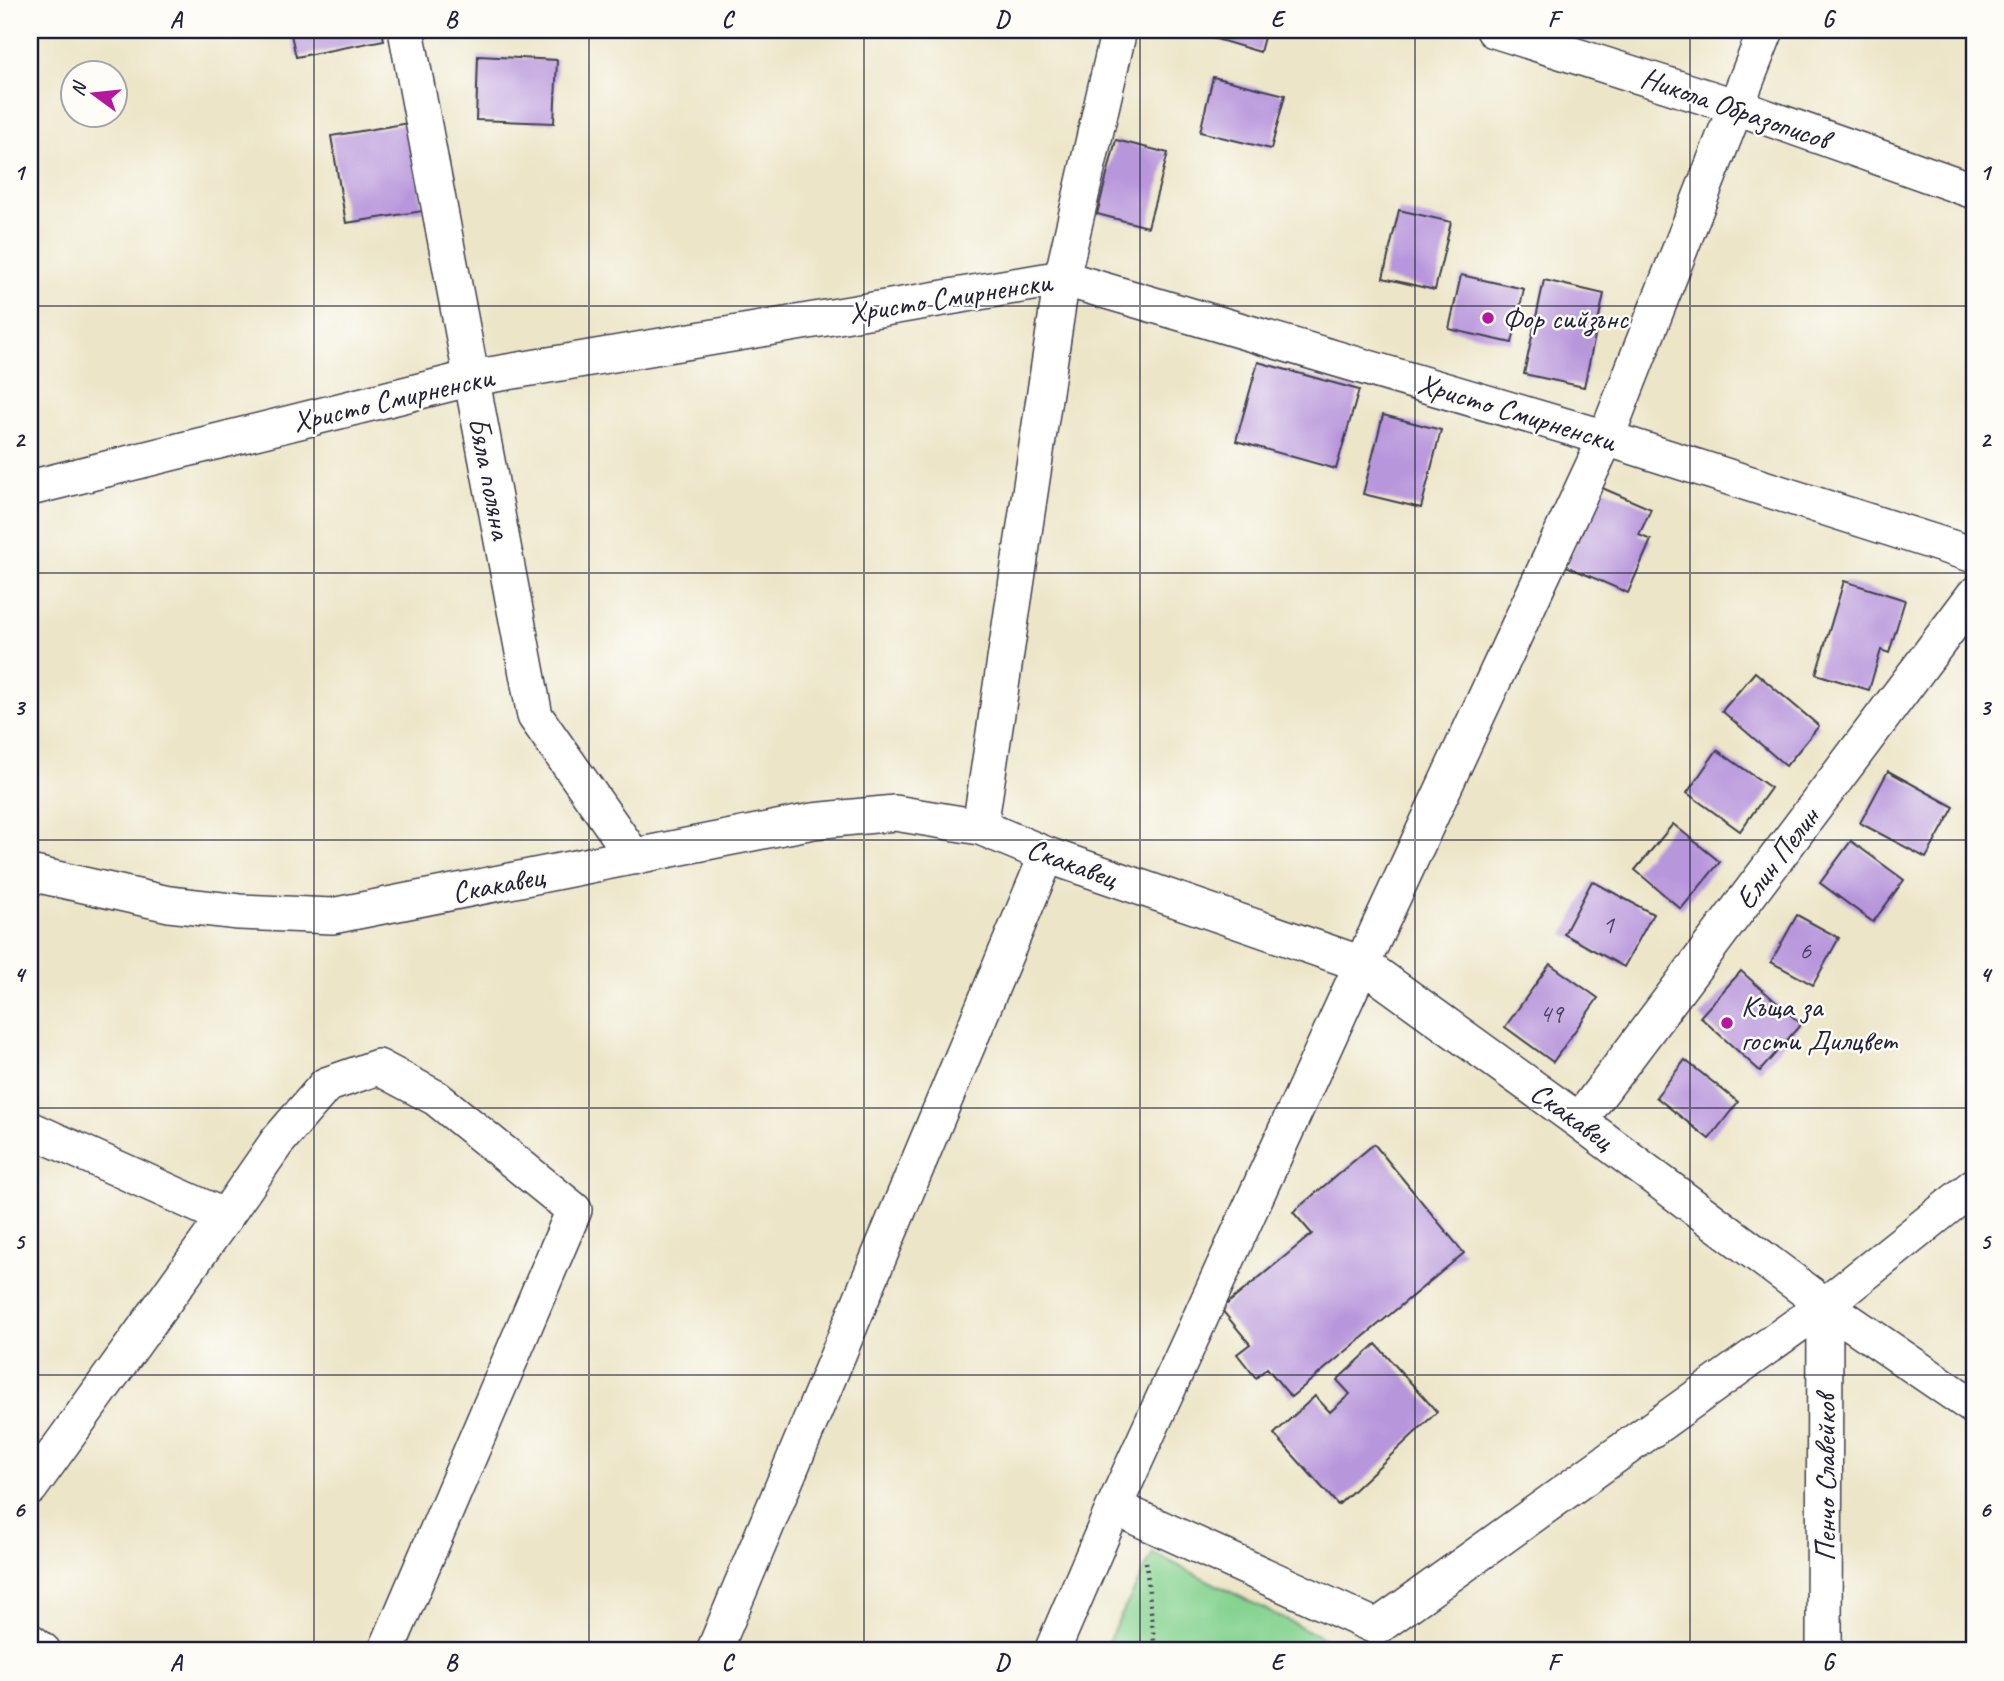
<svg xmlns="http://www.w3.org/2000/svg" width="2004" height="1681" font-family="Caveat,sans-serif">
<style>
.green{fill:#86d391;stroke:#547a66;stroke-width:2}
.building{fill:#b896dc}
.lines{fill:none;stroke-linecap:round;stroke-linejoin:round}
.street-casing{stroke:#403f50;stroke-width:38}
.path{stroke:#403f50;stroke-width:4.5;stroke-dasharray:2 5;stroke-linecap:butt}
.street{stroke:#fff;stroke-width:35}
.grid{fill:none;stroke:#22223b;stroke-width:2;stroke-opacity:0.55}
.poi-dot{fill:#b5179e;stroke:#fdfcf7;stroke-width:2.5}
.labels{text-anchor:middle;stroke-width:5;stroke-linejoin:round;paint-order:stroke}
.number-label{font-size:26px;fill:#483f63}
.street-label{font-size:30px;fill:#22223b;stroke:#fdfcf7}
.poi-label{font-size:30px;fill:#22223b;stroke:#fdfcf7;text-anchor:start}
.neatline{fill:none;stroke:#22223b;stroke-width:2.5}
.grid-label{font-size:23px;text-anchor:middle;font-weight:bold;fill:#22223b}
</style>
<rect width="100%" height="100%" fill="#fdfcf7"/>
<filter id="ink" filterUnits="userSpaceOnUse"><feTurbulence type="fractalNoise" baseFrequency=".0143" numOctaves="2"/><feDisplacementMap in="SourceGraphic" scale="14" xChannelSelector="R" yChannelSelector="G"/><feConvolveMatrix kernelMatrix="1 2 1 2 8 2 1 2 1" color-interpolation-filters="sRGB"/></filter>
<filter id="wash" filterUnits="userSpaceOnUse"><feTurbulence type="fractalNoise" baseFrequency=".00686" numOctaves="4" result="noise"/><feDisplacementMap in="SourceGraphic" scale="28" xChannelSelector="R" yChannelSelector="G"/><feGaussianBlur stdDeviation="1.57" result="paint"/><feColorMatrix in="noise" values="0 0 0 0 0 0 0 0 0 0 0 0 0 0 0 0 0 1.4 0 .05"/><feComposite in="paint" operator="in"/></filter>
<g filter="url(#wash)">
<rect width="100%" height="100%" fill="#ece5c7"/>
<path class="green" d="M1153,1553L1349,1651H1103Z"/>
<g id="blocks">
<path class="building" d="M290,30H382L384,40L296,57Z
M1186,30H1266L1260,52Z
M478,56L557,60L554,123L476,120Z
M1213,77L1285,95L1271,149L1200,132Z
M409,123L423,211L346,223L331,136Z
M1116,140L1168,153L1148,227L1097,214Z
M1399,210L1451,222L1435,290L1383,278Z
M1461,275L1524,289L1512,343L1449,329Z
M1544,280L1604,294L1584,387L1524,374Z
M1258,362L1359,390L1336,469L1236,441Z
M1383,415L1441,430L1421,508L1363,494Z
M1600,487L1651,509L1639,535L1651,540L1628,593L1566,566Z
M1844,581L1905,600L1889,653L1881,650L1869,690L1816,674Z
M1755,672L1819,726L1786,766L1722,711Z
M1717,750L1771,788L1740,831L1687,793Z
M1888,771L1954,807L1926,858L1860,823Z
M1673,824L1720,862L1681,909L1635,870Z
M1851,841L1904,880L1873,922L1820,883Z
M1592,881L1653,914L1624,967L1564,934Z
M1797,915L1839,938L1813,985L1771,962Z
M1550,964L1598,998L1553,1062L1505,1027Z
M1741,971L1801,1024L1760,1071L1700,1017Z
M1685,1060L1738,1102L1709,1139L1656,1097Z
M1374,1144L1464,1253L1291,1397L1267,1368L1256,1378L1237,1354L1250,1344L1221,1309L1312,1234L1293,1212Z
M1376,1344L1437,1412L1338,1505L1274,1434L1315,1396L1330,1412L1350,1394L1337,1380Z"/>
</g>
</g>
<g filter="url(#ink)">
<use href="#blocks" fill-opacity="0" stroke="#403f50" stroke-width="2"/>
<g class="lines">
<g class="street-casing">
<path id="street" d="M406,30L535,716L634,857
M1494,30L1737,107L1974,191
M30,488L472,378L1062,278L1606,438L1974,555
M980,827L1062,278L1119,30
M30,873L169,904L239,912L332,916L813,821L895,813L980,827L1047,855L1362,964L1579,1121L1825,1305L1974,1407
M1579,1121L1974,595
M30,1129L225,1217
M30,1488L225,1217L277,1142L326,1085L378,1067L436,1098L574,1210L386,1651
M1114,1507L1377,1627L1825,1305L1974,1186
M30,1641L43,1651
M714,1651L1047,855
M1052,1651L1114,1507L1362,964L1606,438L1766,30
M1824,1651L1825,1305"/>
</g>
<path class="path" d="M1146,1562L1155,1651"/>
<use href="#street" class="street"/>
</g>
</g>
<path class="grid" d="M314,30V1651M589,30V1651M864,30V1651M1140,30V1651M1415,30V1651M1690,30V1651M30,306H1974M30,573H1974M30,840H1974M30,1108H1974M30,1375H1974"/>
<g class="poi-dot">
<circle cx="1488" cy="318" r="7"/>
<circle cx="1727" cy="1023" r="7"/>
</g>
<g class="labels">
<g class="number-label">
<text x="1608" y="933">1</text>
<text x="1805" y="959">6</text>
<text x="1551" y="1022">49</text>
</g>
<g class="street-label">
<text transform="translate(1735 108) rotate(19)" y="10">Никола Образописов</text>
<text transform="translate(950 297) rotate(-9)" y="10">Христо Смирненски</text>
<text transform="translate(393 399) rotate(-13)" y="10">Христо Смирненски</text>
<text transform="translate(1517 412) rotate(17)" y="10">Христо Смирненски</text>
<text transform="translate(490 478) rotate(79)" y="10">Бяла поляна</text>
<text transform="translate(1777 858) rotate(-53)" y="10">Елин Пелин</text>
<text transform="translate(1072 863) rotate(20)" y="10">Скакавец</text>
<text transform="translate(498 884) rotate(-11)" y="10">Скакавец</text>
<text transform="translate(1572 1116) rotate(36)" y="10">Скакавец</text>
<text transform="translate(1825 1478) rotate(-90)" y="10">Пенчо Славейков</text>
</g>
<g class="poi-label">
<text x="1502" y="328">Фор сийзънс</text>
<text x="1741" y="1016">Къща за<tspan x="1741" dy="34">гости Дилцвет</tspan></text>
</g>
</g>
<rect width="2004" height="1681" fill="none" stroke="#fdfcf7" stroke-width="77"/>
<g transform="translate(94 94) rotate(285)"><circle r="33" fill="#fdfcf7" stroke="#a5a5ac" stroke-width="2"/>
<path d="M0-5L12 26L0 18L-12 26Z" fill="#b5179e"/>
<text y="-10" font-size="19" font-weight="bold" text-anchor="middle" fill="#22223b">N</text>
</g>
<rect x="38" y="38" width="1928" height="1604" class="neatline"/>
<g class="grid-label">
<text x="176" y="27">A</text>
<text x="451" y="27">B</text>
<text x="727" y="27">C</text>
<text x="1002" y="27">D</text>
<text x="1277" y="27">E</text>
<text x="1553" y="27">F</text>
<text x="1828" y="27">G</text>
<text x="19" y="180">1</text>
<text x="1985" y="180">1</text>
<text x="19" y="447">2</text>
<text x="1985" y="447">2</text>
<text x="19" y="715">3</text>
<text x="1985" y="715">3</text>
<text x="19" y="982">4</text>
<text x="1985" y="982">4</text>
<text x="19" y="1249">5</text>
<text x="1985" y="1249">5</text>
<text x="19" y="1517">6</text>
<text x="1985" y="1517">6</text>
<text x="176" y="1670">A</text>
<text x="451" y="1670">B</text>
<text x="727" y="1670">C</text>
<text x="1002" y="1670">D</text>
<text x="1277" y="1670">E</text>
<text x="1553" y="1670">F</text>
<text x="1828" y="1670">G</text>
</g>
</svg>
